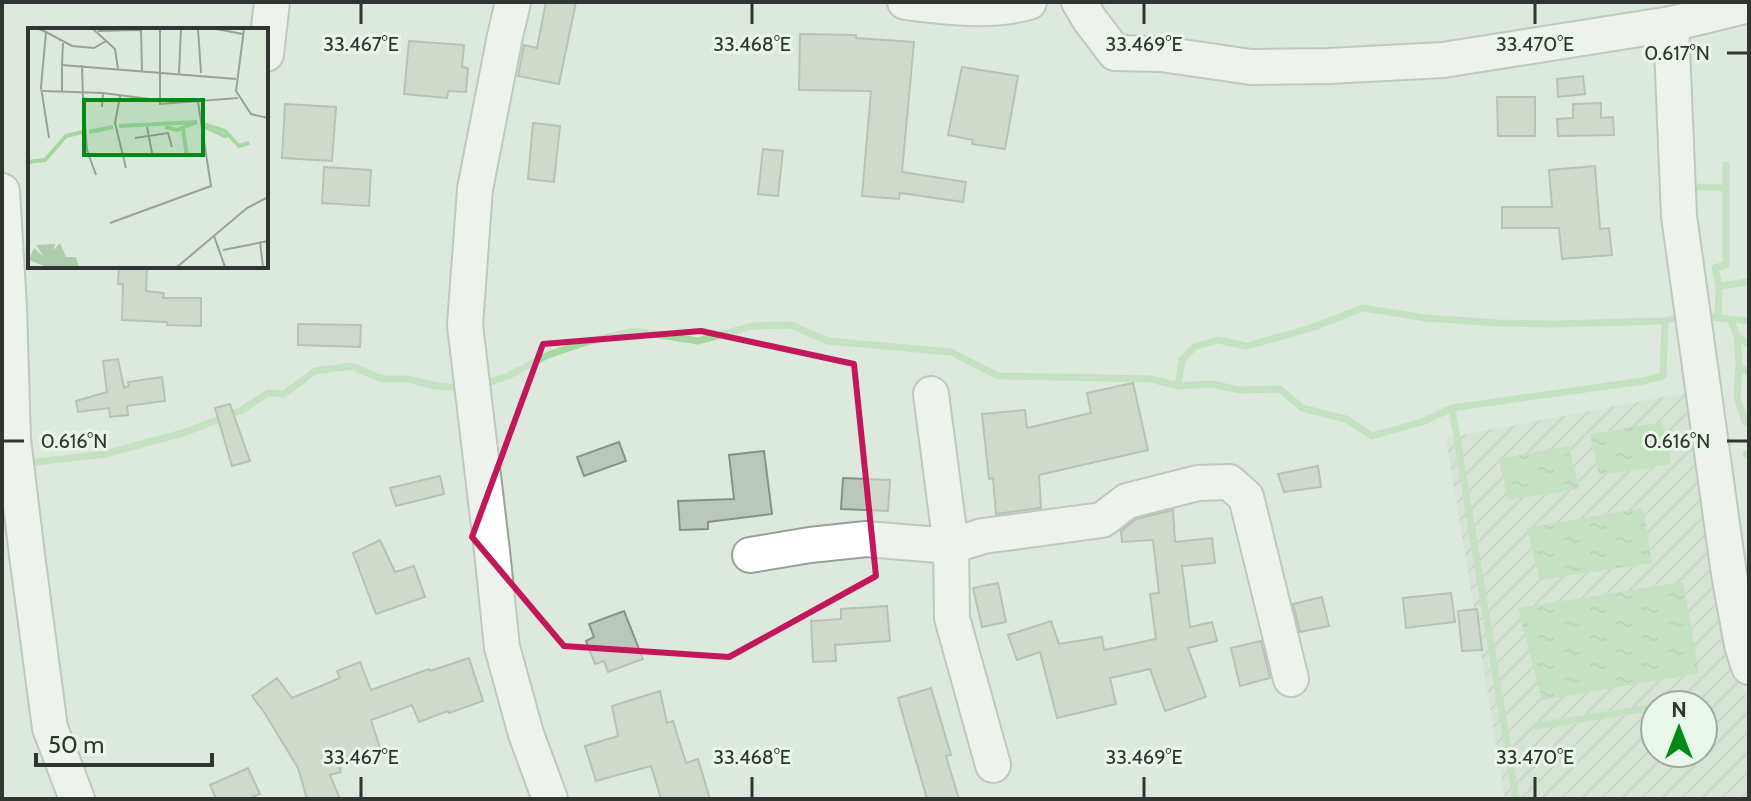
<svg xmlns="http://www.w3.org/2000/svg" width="1751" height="801" font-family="Cabin,sans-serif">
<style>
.industrial{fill:url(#industrial-furrows);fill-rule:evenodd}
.water{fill:url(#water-ripples)}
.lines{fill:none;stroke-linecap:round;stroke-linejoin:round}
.stream{stroke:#a5d7a3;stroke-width:7}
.building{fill:#bcc7bb;stroke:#889287;stroke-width:2}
.minor-casing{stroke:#97a196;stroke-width:38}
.minor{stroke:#fff;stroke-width:34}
.marked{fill:none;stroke:#c2185b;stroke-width:6;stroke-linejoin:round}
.ticks{fill:none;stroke:#313531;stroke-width:3}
.inset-river{fill:none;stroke:#a5d7a3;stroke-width:4}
.inset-road{fill:none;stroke:#99a198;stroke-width:2}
.view{fill:#018a16;fill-opacity:0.15;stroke:#018a16;stroke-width:4}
.inset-edge{fill:none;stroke:#313531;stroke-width:4}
.ticks-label{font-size:20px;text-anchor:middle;fill:#313531;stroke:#ebf6ea;stroke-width:6;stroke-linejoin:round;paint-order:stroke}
</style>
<defs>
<pattern id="industrial-furrows" width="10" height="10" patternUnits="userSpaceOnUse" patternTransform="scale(2)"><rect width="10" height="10" fill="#cedecd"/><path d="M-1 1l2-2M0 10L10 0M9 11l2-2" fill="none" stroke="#b1bfb0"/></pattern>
<pattern id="water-ripples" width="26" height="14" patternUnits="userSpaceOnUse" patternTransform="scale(2)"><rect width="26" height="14" fill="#a5d7a3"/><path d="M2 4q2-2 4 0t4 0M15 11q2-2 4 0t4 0" fill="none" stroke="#8eb98d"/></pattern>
</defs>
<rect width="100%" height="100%" fill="#dee9dd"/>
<path class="industrial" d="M1690,392L1731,639L1749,710V799H1505L1446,438ZM1655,705H1703V753H1655Z"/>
<path class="water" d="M1662,422L1671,464L1599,475L1590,434Z
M1569,446L1579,489L1508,500L1499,459Z
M1643,508L1652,563L1540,580L1527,528Z
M1683,582L1699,673L1542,700L1518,608Z"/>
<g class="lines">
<path class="stream" d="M1700,187L1726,188
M1719,286L1749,282
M1706,316L1730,319L1737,336L1749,345
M1718,318L1719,286L1715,268L1726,265V165
M1730,319L1749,321
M1737,336L1739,366L1749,373
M1739,366L1737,397L1745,422H1749
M482,385L508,376L548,355L590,341L634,331L698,341L753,326L791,325L828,341L951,352L998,376L1151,379L1178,386L1182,360L1194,347L1218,340L1247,346L1311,328L1363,308L1426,318L1497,323L1556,324L1665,321L1678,317
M1178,386L1211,384L1240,390L1280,389L1302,408L1346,419L1372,436L1422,422L1452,408L1643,381L1663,376L1665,321
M1452,408L1516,799
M1746,454H1749
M27,463L105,454L186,432L242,410L268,393L284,394L315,371L352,366L382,379H408L436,386L462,388
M1670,705L1701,700
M1537,726L1655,707"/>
</g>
<path class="building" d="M546,2H576L559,84L518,76L524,45L537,48Z
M800,34L856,35V38L914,42L902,172L966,182L963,202L900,193L899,199L862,196L871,91L799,90Z
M409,41L464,45L462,67L468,68L466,92L448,91L447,98L404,94Z
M962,67L1018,76L1005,149L972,144L973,140L948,135Z
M1583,76L1585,94L1558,97L1557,79Z
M1497,97H1535V136H1498Z
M1601,103V118L1613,117L1614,135L1558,136L1557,119L1573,118V104Z
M285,104L336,107L332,161L282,158Z
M533,123L560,126L554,182L528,179Z
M763,149L783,151L778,196L758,194Z
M1595,166L1600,229L1609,228L1612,255L1562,259L1559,228H1502V207H1552L1549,170Z
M324,167L371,170L369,206L322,203Z
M119,266H147L146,291L164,293L163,298H201V326L167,325V322L122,320L123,284H118Z
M298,324L361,325L360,347L298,345Z
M118,359L124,388L129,386L128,382L162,377L165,401L127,406L128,415L110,417L109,408L78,412L76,401L107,392L103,361Z
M1133,383L1148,450L1039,475L1041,508L996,514L993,478L989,479L982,414L1025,410L1027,428L1091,413L1087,393Z
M230,404L250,461L232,466L215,408Z
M619,442L626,461L584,476L577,457Z
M764,451L772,514L708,522V529L680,530L678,501L734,499L729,455Z
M1318,466L1321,487L1284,492L1278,474Z
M440,476L444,494L396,506L390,488Z
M843,478L890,480L888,511L841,509Z
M1173,510L1175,542L1212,538L1215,563L1182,566L1190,627L1212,622L1217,641L1188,648L1206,697L1165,711L1150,669L1110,678L1116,704L1057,718L1040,652L1017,660L1008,635L1051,621L1059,644L1102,637L1104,650L1156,639L1150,594L1159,593L1153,540L1122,542L1121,531L1136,519Z
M380,540L395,572L414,566L425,597L376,614L353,553Z
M998,583L1006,622L982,627L973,588Z
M1451,593L1455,622L1406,628L1403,598Z
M1322,597L1329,626L1300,632L1293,604Z
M887,606L890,641L835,645L836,661L813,662L811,621L841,619V609Z
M1477,609L1482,650L1462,651L1458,611Z
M624,611L643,659L608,672L604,661L595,664L586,641L594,637L589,624Z
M1261,641L1270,678L1240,686L1231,648Z
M469,658L483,701L449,713L448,711L419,722L412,705L371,720L381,751L339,765L341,772L330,775L340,799H307L298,768L264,712L252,696L277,678L292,698L340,678L337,671L360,662L371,690L429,669L430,671Z
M931,688L951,755L946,756L959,799H927L898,698Z
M660,691L667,723L673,721L686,763L698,759L710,799H661L651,766L596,781L585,746L618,736L612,706Z
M248,768L260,794L248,799H216L210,785Z"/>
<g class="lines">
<g class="minor-casing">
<path id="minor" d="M513,2L505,36L475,189L465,325L492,551L502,647L526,734L550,799
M905,2C946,7 989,13 1029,2
M1079,2L1090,20L1115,53L1161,54L1251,67L1329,66L1443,60L1671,24L1749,5
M1671,24L1679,216L1729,574L1742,645L1749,667
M266,54L272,2
M2,191L9,307L13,439L27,555L50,728L77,799
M931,394L951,546L952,618L993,765
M750,555L810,545L866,539L951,546L983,536L1102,520L1127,501L1198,483L1229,482L1246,497L1291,679"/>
</g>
<use href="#minor" class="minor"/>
</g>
<path d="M0 0H1751V801H0ZM701,331L854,364L876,576L729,657L564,646L472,537L543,344Z" fill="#dee9dd" fill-opacity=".55" fill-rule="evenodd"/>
<path class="marked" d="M701,331L854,364L876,576L729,657L564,646L472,537L543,344Z"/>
<path class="ticks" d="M361,4V24M752,4V24M1144,4V24M1535,4V24M1727,53H1747M4,441H24M1727,441H1747M361,777V797M752,777V797M1144,777V797M1535,777V797"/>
<g transform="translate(28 28)">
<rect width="240" height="240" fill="#dee9dd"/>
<path d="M32,215L38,229H48L51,239H19L1,232L6,220L16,229L8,217L27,216L26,222Z" fill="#acccaa"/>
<path class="inset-river" d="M175,96L197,103L211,118L221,115M91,98L169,94M137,99L149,102L169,94M177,99L199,109M155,101L159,129M61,104L85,99M0,134L17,132L38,108L55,104"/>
<path class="inset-road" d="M11,1L18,4L13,59L21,110M65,1L87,21L90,41M113,1L114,43M132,1V76L210,70M170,1L173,45M188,1L215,6M216,1L208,63L223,86L240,90M70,3L113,2M18,4L44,18L66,20L78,13M35,15L34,37L208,51M34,37V64M54,37L55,70L62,72M151,45L153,1M15,63L75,65L74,79M75,65L129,72M92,68L87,95L98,140M55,70L59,122L68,147M119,99L124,125M107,110L140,105L144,119M82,195L183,158L170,74M186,208L197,239M232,214L235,239M195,222L240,213M149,239L219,180L240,169"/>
<path class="view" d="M56,72H175V127H56Z"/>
<rect width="240" height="240" class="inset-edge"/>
</g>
<g class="ticks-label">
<text x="361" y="51">33.467°E</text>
<text x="752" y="51">33.468°E</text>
<text x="1144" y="51">33.469°E</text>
<text x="1535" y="51">33.470°E</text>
<text x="1677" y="60">0.617°N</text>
<text x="74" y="448">0.616°N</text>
<text x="1677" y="448">0.616°N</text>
<text x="361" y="764">33.467°E</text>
<text x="752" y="764">33.468°E</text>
<text x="1144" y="764">33.469°E</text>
<text x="1535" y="764">33.470°E</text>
</g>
<rect width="1751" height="801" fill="none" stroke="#313531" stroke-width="8"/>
<g transform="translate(1679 729)"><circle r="38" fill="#ebf6ea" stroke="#a1a9a0" stroke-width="2"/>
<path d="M0-6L14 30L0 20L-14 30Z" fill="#018a16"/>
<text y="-12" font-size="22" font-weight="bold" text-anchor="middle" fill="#313531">N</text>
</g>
<path d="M36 753v12h176v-12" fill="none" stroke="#313531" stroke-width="4"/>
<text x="48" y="753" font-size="24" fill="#313531" stroke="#ebf6ea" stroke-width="6" paint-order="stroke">50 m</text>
</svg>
